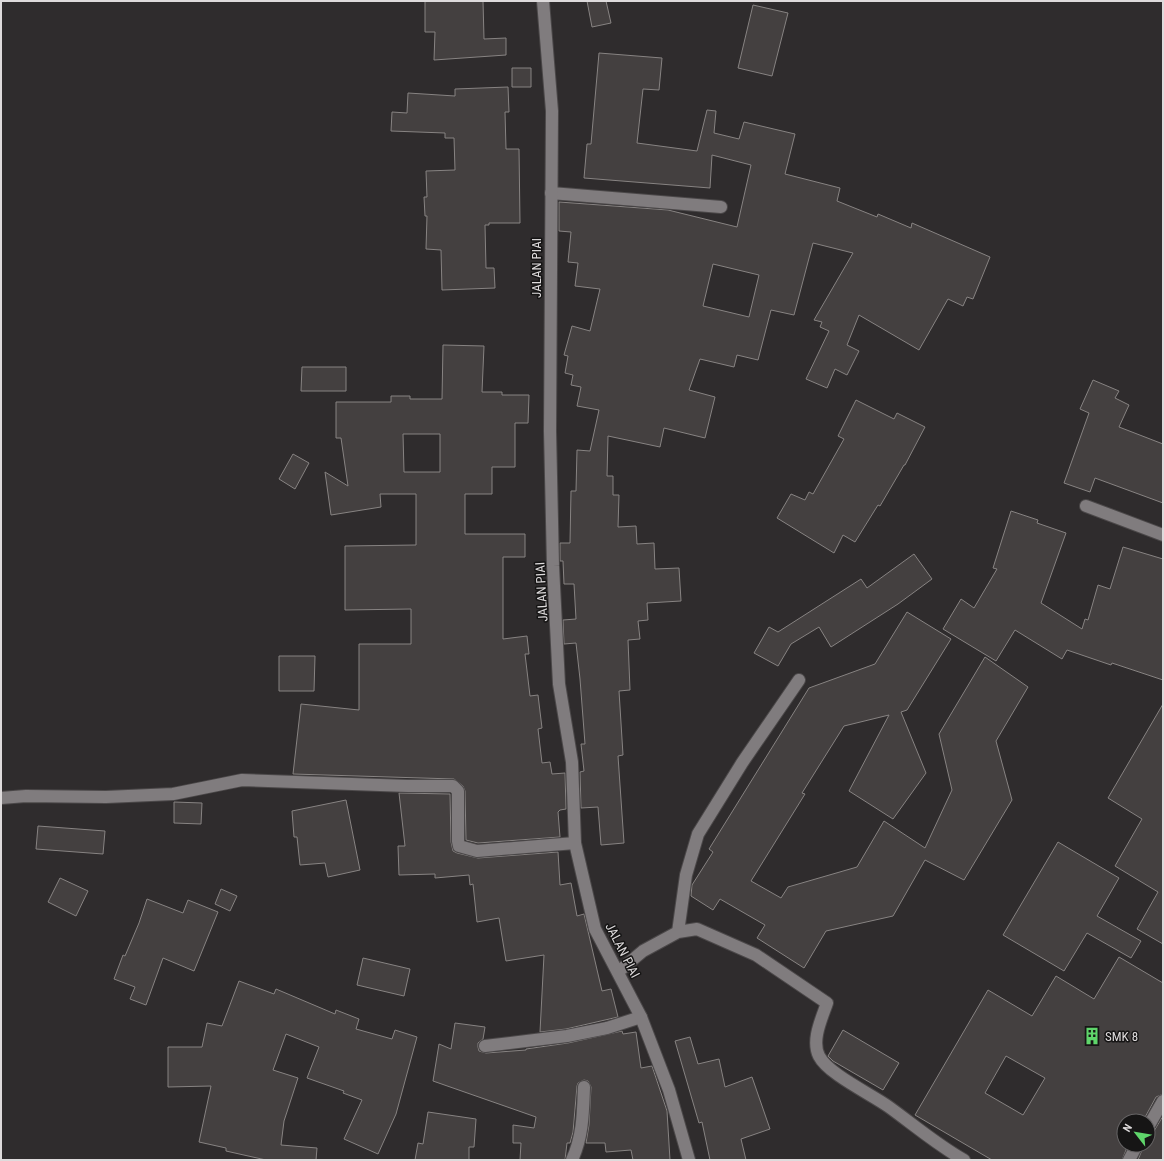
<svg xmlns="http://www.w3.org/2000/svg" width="1164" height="1161" font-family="'Roboto Condensed',sans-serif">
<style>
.building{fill:#444040;stroke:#878382;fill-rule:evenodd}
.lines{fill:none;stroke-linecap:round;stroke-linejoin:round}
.minor-casing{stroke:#4b4849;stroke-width:14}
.tertiary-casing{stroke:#4b4849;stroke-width:14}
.minor{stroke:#807c7e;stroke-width:12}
.tertiary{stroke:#807c7e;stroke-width:12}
.labels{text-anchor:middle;stroke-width:3;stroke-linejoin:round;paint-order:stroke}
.street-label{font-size:13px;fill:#dedbdc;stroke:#161515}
.poi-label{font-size:13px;fill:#dedbdc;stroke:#161515;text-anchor:start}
</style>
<rect width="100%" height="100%" fill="#2f2c2d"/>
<path class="building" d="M425,1H483L484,39L506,38V55L434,60L435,32H425Z
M587,1H606L611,23L592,27Z
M753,5L788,13L772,76L738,68Z
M599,53L662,58L659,90L643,89L637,143L697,151L707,110L716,111L714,133L739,139L744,122L795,134L785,174L840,188L837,201L877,217L878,214L911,228L912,223L990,257L973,299L967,297L963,306L948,299L919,350L859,315L847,345L859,351L847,375L835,369L827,388L806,379L829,331L820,327L822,322L814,320L853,253L813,243L794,315L771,310L758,360L737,355L734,367L700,359L689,390L715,397L705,438L664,428L660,447L608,436L607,476H613V495H619L618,527L636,526L637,544L654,543L655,569L679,568L681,601L647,603L648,620L638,621L640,639L628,640L630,690L619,691L623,755L618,756L624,843L601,845L598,807L581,808L580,772L584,771L581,744H585L580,679L576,643L564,644L563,620L576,619L574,584H564L563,561H560V543H570L571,491H576L577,450L590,451L599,410L577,406L581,387L571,385L573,375L565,373L568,356L564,355L572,326L590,331L600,289L575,286L578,263L568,262L571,232L559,231V202L668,210L737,227L751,165L712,155L710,188L584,178L587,144H591ZM713,264L759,275L749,317L703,306Z
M512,68H531V87H512Z
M508,87L509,112H505L506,149H519L520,223H489V225H485L486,268H494L495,288L442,290L441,250L426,249L427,216H425L424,197H427L426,171L455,170L454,138H445V133L391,131L392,112L407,113L408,93L455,96V89Z
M443,345L484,346L482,392H502V395H529L528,423H515V467H492V494H465V534H525V557H503V639L527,636L529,654H525L530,696L538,695L542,728L538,729L542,763L550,762L552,774L565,773L566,809L560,810L558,812L560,837L478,843L466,840L465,791L463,786L454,779L293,774L301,704L359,710V644H411V609L345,610V546L416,545V494H380L381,507L331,515L325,472L348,486L341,438H336V402H391V396H410V399H442ZM403,434H440V472H404Z
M302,367H346V391H301Z
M1093,380L1119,391L1115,398L1129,405L1119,427L1163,444V503L1095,478L1090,492L1064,483L1089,413L1080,409Z
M856,400L894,419L897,413L925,427L905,465H904L880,506L878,505L855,542L843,535L834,553L777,518L791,494L805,500L809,492L813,494L844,439L838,436Z
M293,454L309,463L295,489L279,479Z
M1011,511L1038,520L1037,523L1066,533L1041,603L1082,629L1085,619L1088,620L1098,585L1110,589L1123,547L1163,559V680L1112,663L1111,665L1067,650L1062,659L1015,630L996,661L943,629L961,599L974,608L997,569L993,568Z
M914,554L932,579L898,604L831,647L819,627L791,644L778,666L754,653L769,627L778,632L861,579L867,588Z
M907,612L951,639L907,710L901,712L926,773L893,819L849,791L889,715L844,726L802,793L805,794L751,881L781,898L788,887L857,867L884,821L925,848L952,790L939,734L985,657L1028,687L996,741L1012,800L964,880L925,860L893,916L826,931L804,968L757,938L765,925L720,899L713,910L691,896L692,885L713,852L709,849L809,688L875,664Z
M279,656H315L314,691H279Z
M1163,704V944L1137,929L1158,892L1115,866L1142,819L1108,798Z
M399,793L450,794L451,842L453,851L457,853L478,858L558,852L560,885L571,883L577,916L584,914L602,991L611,989L618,1017L566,1029L540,1032L544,955L506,961L499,918L477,922L473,884L470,885L469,875L435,878V874L399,875L398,846H405Z
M346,800L360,870L328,877L325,863L300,865L297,837H294L292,811Z
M174,802L202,803L201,824L174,823Z
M38,826L105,831L103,854L36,849Z
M1058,842L1119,878L1097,916L1141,941L1131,958L1087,933L1064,971L1003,935Z
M60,878L88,891L76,916L48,902Z
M221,889L237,896L230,911L215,904Z
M147,899L183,913L188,900L218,912L194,971L163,958L146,1005L130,999L135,987L114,979L123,955L125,956L139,923Z
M1119,957L1163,983V1094L1156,1097L1143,1121H1124V1145H1128L1122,1160H992L915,1115L988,990L1032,1016L1056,976L1094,999ZM1006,1056L1045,1078L1023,1115L985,1093Z
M363,958L410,969L404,996L357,985Z
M239,981L274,994L276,989L335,1014L336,1010L359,1019L356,1029L392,1039L395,1030L417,1037L396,1114L378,1154L344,1139L362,1100L343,1093L344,1091L307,1078L319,1047L286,1034L273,1070L298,1078L284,1121L281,1145L317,1148L316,1160H266L226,1151V1148L199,1142L211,1086L168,1087V1047H202L207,1023L222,1026Z
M455,1023L485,1027L483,1039L478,1043V1047L479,1051L486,1053L526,1050V1049L568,1043L622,1031L623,1034L636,1032L641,1068L652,1066L667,1111L670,1160H633L631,1150L606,1152L605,1143H586L589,1125L591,1087L588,1081L584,1080L578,1083L577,1086L573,1132L570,1143H567L565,1160H520L521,1143H513V1125L534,1128L536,1117L433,1081L439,1044L451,1049Z
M843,1030L899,1063L883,1090L833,1061L828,1056Z
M690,1037L698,1064L719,1059L725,1087L752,1077L770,1129L741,1139L746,1160H710L702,1122L699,1123L675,1041Z
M428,1112L476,1119L474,1147H469V1160H415L418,1143L423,1144Z
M1163,1116V1160H1138L1144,1145H1148V1134L1154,1131Z"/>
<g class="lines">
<g class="minor-casing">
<path id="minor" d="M551,193L721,207
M1086,506L1163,535
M1,798L26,796L106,797L173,794L242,780L408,786H453L458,791V841L459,846L477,851L575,843
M678,932L686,875L698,834L742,763L799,680
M618,972L643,951L678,932L697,929L756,955L827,1003C822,1018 811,1040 819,1056C828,1074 871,1094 889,1107C914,1125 937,1145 964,1160
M485,1046L567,1036L607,1028L641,1017
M1148,1127L1163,1101
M572,1160C583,1136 583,1113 584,1087
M1129,1160L1137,1145"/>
</g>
<g class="tertiary-casing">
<path id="tertiary" d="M543,1L552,111L550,431L553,566L559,684L572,762L575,843L595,929L641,1017L669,1090L689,1160"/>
</g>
<use href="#minor" class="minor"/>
<use href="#tertiary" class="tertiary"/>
</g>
<defs>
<g id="building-bare" transform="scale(1.38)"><path d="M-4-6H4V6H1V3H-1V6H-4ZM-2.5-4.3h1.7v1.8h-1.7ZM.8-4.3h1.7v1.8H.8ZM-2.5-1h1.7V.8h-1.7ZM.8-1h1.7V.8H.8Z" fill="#5fd56b" stroke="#161515" stroke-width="2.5" paint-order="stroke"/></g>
</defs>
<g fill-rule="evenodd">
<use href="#building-bare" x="1092" y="1036"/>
</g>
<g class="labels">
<g class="street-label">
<text transform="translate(536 268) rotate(-90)" y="5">JALAN PIAI</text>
<text transform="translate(541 592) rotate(-93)" y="5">JALAN PIAI</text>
<text transform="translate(623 950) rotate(63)" y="5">JALAN PIAI</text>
</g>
<g class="poi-label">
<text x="1105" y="1041">SMK 8</text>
</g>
</g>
<rect width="1164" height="1161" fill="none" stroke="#dedbdc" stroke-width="4"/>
<g transform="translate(1136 1133) rotate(301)"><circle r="19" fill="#161515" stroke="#666465"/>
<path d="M0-3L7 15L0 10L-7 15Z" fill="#5fd56b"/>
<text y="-6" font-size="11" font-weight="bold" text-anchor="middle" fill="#dedbdc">N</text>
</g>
</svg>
